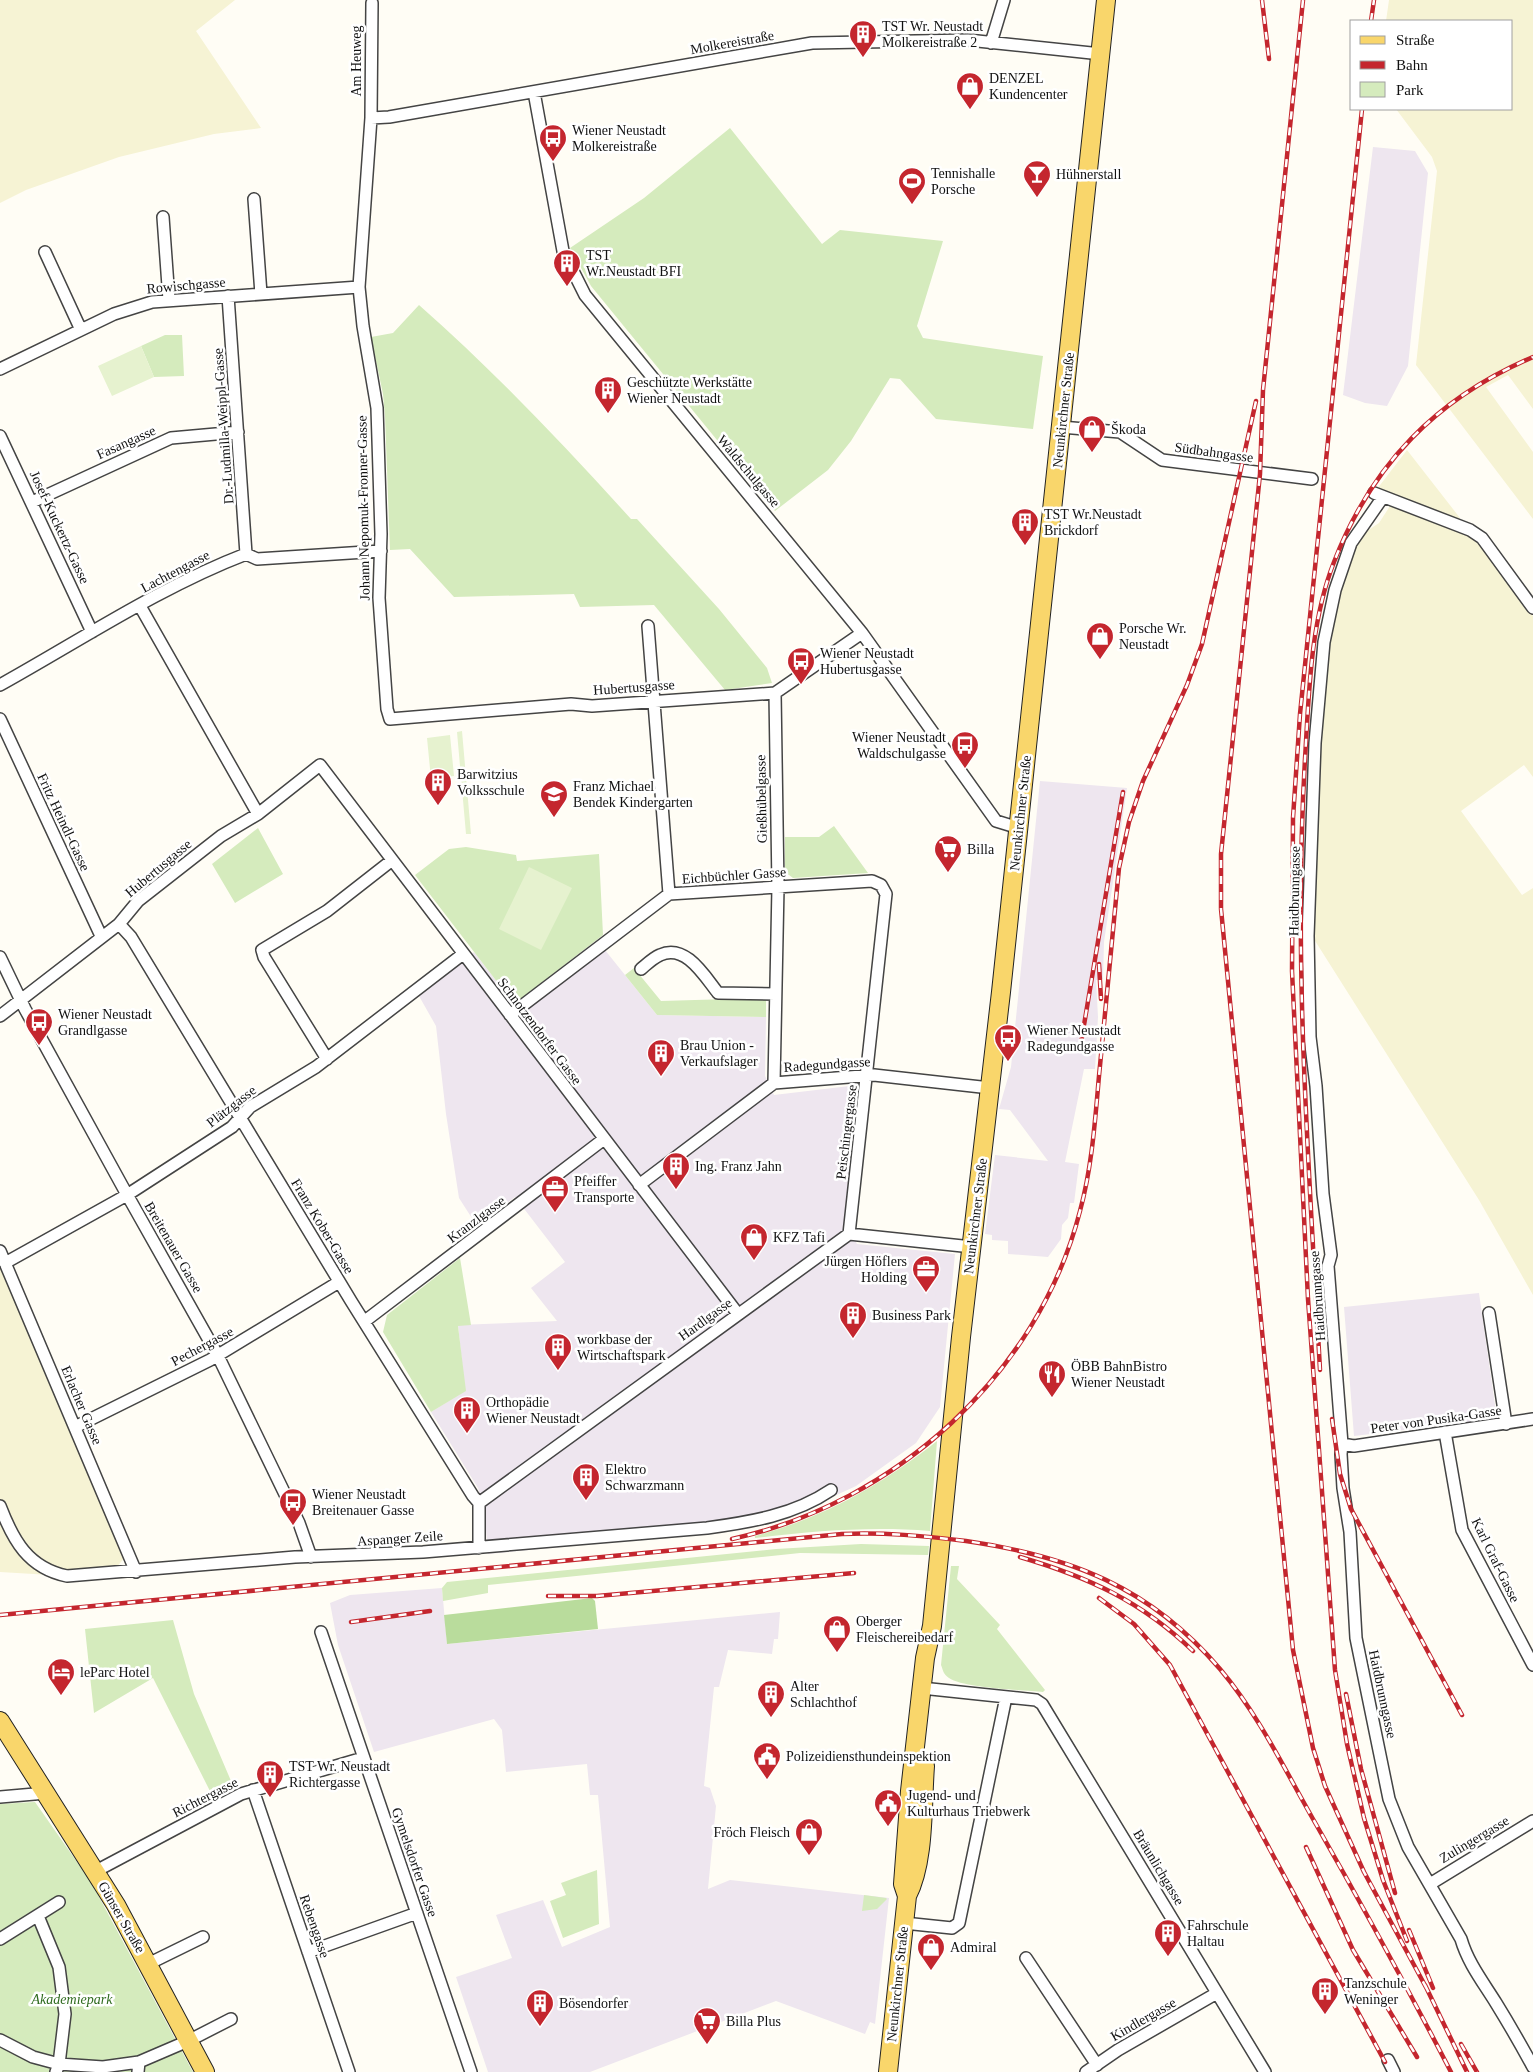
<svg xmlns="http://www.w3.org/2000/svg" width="1533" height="2072" font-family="'Times New Roman',serif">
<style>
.industrial{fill:#eee6ef}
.farmland{fill:#f6f3d4}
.green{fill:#d5ebbd}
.forest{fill:#b9dc9c}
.pitch{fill:#e6f2cf}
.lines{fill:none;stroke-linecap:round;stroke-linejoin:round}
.minor-casing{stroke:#444;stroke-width:14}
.primary-casing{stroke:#222;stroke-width:20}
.minor{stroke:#fff;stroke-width:11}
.primary{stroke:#f9d66b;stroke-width:18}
.rail-casing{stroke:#c4262e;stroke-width:4.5}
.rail{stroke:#fff;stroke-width:2.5;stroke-dasharray:8;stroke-linecap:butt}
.labels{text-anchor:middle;stroke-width:5;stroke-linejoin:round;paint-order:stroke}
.poi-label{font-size:14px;fill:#111;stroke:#fff;text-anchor:start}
.street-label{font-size:14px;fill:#111;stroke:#fff}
.park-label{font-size:14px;font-style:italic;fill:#2f6b1f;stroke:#fff}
</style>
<rect width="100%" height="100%" fill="#fffdf5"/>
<path class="industrial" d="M1373,147L1415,151L1428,173L1408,366L1387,406L1365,403L1343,395Z
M1040,781L1127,788L1104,942L1103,979L1096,980L1098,1017L1095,1069H1084L1065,1162L1079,1164L1074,1203H1070L1068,1218L1062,1225L1061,1239L1048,1257L1008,1254V1241L992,1240V1235L985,1234L995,1155L1048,1161L1010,1110L999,1109L1011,1067Z
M597,940L657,1015L766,1017L765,1076L774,1095L858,1085L844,1219L857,1244L955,1254L940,1407L916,1443L856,1486L804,1510L766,1523L738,1530L488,1554L484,1507L478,1488L431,1412L465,1391L458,1325L557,1321L531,1288L565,1262L515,1197L477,1226L459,1198L446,1114L436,1026L419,996L474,952L514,1004Z
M1479,1293L1497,1419L1354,1436L1344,1307Z
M442,1588L447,1644L780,1612L778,1639H774L772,1654L728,1650L719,1687H714L704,1786L710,1788L716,1806L708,1889L730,1880L889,1898L875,2024L870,2022L865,2034L776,2001L590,2072H488L456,1977L512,1958L496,1915L543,1900L562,1947L610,1927L598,1795H590L587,1764L506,1772L502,1730L494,1719L374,1752L338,1645L330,1603L350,1595Z"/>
<path class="farmland" d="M0,0H235L196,31L261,128L214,134L119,157L26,190L0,203Z
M1389,0H1533V409L1508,375L1486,387L1533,452V519L1416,365L1437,171L1432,157L1396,109H1512V21H1386Z
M1407,450L1460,518L1458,521L1377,489Z
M1390,506L1402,508L1466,533L1479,542L1533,616V777L1524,765L1461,811L1522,895L1533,888V1295L1479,1200L1312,936L1319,743L1328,641L1340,583L1361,535L1379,523Z
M0,1260L125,1557L116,1568L67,1576L0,1572Z"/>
<path class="green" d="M730,128L822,244L840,230L943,241L917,326L923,338L1043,356L1033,429L936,419L900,379L890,378L851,441L828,470L775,511L591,286L570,248L644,198Z
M419,305C495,372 563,444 631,519H637L719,609L767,668L772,683L725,690L654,605L580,607L574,594L454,597L410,549L390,550L385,416L383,394L371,337L393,333Z
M165,335H182L184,376L154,377L141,346Z
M834,826L868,873L793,878L785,872V837H819Z
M258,828L283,874L235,903L212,864Z
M466,847L516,855L517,861L599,854L603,935L514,1004L415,875L449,849Z
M634,968L661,1001L763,998L766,1000V1017L657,1015L625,975Z
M460,1258L471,1325L458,1326L466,1391L431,1412L383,1332L387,1315Z
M937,1441L930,1531C871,1526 814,1531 755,1538V1536C823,1518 883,1484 937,1441Z
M861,1544L929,1546L928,1555L800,1553L488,1585V1593L443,1601L442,1588L447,1582L776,1549Z
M951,1566H959L957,1579L1000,1625L997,1629L1045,1690L1043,1692C1023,1690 963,1688 949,1678C943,1674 943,1670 941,1665Z
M173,1620L194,1694L234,1788L214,1799L153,1678L94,1713L85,1629Z
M35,1802L91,1882L193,2072H0V1804Z
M597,1870L599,1924L563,1938L550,1901L566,1895L561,1883Z
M864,1895L886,1898L887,1899L877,1909L862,1911Z"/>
<path class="forest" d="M592,1598L595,1601L598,1629L447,1644L444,1615Z"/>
<path class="pitch" d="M141,346L154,377L112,396L98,366Z
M462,731L471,834H466L457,732Z
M450,735L454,776L431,779L427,738Z
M529,867L572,888L541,950L499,929Z"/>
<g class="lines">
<g class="minor-casing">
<path id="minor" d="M372,3L371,118L359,287L363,326L377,408L381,534L379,598L387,709L390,719L571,704L592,706L775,693L862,633
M991,43L1004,0
M534,92L563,251L585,295L862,633L996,821L1019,828
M371,118L389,117L812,43L968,40L1101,54
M254,199L261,294
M163,217L169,300
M45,252L81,330
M228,296L246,554
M0,369L114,314L152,302L359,287
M1061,427L1120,432L1162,460L1312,479
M0,436L92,632
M1374,493L1470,530L1482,538L1533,608
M1383,497L1351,543L1335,590L1324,642L1315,743L1308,936L1310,1037L1316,1086L1323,1194L1331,1255L1328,1266L1342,1444L1341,1454L1343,1488L1350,1532L1356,1638L1389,1799L1408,1847L1461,1939C1468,1963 1483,1982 1496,2003C1509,2024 1521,2045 1533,2067
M32,502L171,438L238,432
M246,554L257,559L381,551
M140,606L258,814
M648,626L669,894
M0,685C81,640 160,587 246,554
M0,719L101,936
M119,924L131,937L351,1301L473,1496L479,1503V1548
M0,957L25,1009L125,1191L218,1356L299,1523L311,1557
M641,969C647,964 653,958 660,955C686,943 705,977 718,993L775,994
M510,1015L669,894L872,881L881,885L886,894L849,1234
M0,1016L119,924L138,901L221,836L258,814L320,765L738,1314
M327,1059L264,957L262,950L327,911L391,861
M774,1083L778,887L775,693
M639,1185L774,1083L874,1075L990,1088
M0,1251L136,1572
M5,1263L127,1195L232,1127L250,1107L316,1067L463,954
M1489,1313L1506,1424
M365,1321L604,1139
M75,1427L210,1360L339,1282
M1445,1432L1462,1530L1533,1665
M1342,1444L1354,1446L1533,1419
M479,1503L849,1234L972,1247
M0,1506C13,1540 28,1568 67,1576L295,1557L423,1552L707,1528C751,1522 794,1515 831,1490
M321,1632L471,2072
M931,1689L1036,1700L1042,1704L1265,2072
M253,1790L349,2072
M0,1797L46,1793
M96,1871L241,1794L363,1758
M1430,1884L1533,1821
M904,1923L952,1928L959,1923L1006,1697
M0,1939L59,1902
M308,1952L417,1913
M1026,1958L1097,2065
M148,1964L203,1937
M0,2040L33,2057L59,2064L65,2014L59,1967L38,1916
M1388,2060L1394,2072
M56,2072L59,2064L103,2067L139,2062
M138,2072L139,2062L188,2041L231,2019
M1086,2072L1118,2050L1217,1993"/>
</g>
<g class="primary-casing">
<path id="primary" d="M0,1721L116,1905L205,2072
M907,1896L903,1884L910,1791L925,1658L932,1626L961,1337L1001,992L1106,0
M888,2072L907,1896C925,1861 922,1805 925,1766"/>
</g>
<use href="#minor" class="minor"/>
<use href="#primary" class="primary"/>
<g class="rail-casing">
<path id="rail" d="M1262,0L1269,59
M1303,0L1263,390L1260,474L1221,854V909L1293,1650L1313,1748L1325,1786L1364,1872L1428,1991
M1371,21L1374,0
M1362,109L1300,714L1293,818L1292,971L1308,1299L1335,1670L1347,1744L1364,1818L1383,1880L1407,1941
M1099,964L1101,999
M1080,1049L1123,792
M1320,1370C1309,1166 1293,963 1305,759C1309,694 1310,623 1334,562C1372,464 1437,398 1533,357
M1332,1419L1340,1474L1351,1509L1462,1715
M732,1539C895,1503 1038,1375 1080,1211C1092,1167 1095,1121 1099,1076C1106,1007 1112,937 1119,868L1129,822L1143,781L1187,685L1202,644L1256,401
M1020,1557C1088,1577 1141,1601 1193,1651
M548,1596H597L854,1573
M1099,1598L1134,1624L1170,1665L1385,2062
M0,1615L842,1534C884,1532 924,1536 966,1541C1070,1556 1150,1587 1220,1669C1258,1714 1284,1768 1313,1819C1361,1903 1407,1987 1451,2072
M351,1622L430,1611
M1346,1694L1361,1769L1395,1893
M1306,1847L1353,1950L1417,2057
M1409,1930L1433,1988
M1425,1985L1467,2072
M1461,2044L1477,2072"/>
</g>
<use href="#rail" class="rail"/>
</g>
<defs>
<g id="building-pin" transform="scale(1.4375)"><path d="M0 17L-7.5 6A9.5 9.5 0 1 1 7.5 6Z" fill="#c4262e" stroke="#fff"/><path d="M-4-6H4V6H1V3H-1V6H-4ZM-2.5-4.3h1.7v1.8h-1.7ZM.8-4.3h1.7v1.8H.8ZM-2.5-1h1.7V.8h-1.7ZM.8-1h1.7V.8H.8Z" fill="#fff"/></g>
<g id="shop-pin" transform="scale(1.4375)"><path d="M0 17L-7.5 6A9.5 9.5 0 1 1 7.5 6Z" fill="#c4262e" stroke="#fff"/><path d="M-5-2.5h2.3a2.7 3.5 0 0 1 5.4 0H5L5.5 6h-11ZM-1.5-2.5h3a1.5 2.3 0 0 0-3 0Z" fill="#fff"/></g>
<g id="bus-pin" transform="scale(1.4375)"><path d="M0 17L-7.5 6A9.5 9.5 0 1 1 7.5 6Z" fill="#c4262e" stroke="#fff"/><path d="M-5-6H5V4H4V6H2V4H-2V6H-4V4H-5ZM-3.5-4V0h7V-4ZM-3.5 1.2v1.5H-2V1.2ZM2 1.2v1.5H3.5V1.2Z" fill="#fff"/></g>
<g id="bar-pin" transform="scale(1.4375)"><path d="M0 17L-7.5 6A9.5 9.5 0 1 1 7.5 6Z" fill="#c4262e" stroke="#fff"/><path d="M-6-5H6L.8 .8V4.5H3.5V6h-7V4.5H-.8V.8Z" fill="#fff"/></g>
<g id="stadium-pin" transform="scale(1.4375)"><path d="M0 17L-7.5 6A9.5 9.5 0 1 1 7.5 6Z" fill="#c4262e" stroke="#fff"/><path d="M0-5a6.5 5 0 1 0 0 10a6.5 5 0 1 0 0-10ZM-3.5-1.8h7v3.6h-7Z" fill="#fff"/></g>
<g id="school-pin" transform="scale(1.4375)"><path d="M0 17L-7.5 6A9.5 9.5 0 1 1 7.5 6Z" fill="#c4262e" stroke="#fff"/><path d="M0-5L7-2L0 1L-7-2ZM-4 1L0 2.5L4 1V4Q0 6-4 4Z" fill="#fff"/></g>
<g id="supermarket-pin" transform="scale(1.4375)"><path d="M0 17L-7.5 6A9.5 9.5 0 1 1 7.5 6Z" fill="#c4262e" stroke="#fff"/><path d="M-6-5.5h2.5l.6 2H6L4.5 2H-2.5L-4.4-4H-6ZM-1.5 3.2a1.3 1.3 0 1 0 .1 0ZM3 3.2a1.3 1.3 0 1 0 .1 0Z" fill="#fff"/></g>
<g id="office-pin" transform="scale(1.4375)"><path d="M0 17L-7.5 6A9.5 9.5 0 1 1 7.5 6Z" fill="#c4262e" stroke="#fff"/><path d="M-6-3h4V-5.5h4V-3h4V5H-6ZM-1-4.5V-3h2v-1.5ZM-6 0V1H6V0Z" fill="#fff"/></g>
<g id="restaurant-pin" transform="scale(1.4375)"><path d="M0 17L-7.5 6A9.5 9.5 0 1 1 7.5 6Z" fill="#c4262e" stroke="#fff"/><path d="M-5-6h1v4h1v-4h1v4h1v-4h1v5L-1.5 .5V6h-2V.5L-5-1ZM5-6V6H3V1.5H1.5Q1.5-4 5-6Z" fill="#fff"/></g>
<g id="hotel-pin" transform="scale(1.4375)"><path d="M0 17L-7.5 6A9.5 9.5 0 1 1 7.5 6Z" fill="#c4262e" stroke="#fff"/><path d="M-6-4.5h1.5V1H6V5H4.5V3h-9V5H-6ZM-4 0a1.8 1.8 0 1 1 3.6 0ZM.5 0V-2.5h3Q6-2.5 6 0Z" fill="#fff"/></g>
<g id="civic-pin" transform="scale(1.4375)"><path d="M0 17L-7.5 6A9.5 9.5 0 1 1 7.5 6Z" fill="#c4262e" stroke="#fff"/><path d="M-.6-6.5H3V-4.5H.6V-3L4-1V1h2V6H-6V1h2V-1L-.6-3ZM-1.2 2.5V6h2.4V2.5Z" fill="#fff"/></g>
</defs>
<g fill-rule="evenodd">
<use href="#building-pin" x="863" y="34"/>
<use href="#shop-pin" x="970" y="86"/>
<use href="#bus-pin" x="553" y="138"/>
<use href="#bar-pin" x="1037" y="174"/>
<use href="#stadium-pin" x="912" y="181"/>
<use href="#building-pin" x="567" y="263"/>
<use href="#building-pin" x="608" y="390"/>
<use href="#shop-pin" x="1092" y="429"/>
<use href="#building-pin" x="1025" y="522"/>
<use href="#shop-pin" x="1100" y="636"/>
<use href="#bus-pin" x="801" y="661"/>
<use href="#bus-pin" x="965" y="745"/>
<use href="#building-pin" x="438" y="782"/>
<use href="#school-pin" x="554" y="794"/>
<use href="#supermarket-pin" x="948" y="849"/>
<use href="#bus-pin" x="39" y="1022"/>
<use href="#bus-pin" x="1008" y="1038"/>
<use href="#building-pin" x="661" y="1053"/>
<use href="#building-pin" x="676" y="1166"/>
<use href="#office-pin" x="555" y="1189"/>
<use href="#shop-pin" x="754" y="1237"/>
<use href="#office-pin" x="926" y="1269"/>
<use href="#building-pin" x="853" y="1315"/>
<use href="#building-pin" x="558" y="1347"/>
<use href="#restaurant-pin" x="1052" y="1374"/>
<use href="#building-pin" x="467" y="1410"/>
<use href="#building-pin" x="586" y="1477"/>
<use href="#bus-pin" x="293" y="1502"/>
<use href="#shop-pin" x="837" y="1629"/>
<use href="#hotel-pin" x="61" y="1672"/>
<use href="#building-pin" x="771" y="1694"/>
<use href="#civic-pin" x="767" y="1756"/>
<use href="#building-pin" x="270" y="1774"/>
<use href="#civic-pin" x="888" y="1803"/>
<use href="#shop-pin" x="809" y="1832"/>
<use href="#building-pin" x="1168" y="1933"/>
<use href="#shop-pin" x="931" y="1947"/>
<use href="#building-pin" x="1325" y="1991"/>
<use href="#building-pin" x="540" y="2003"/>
<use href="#supermarket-pin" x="707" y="2021"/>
</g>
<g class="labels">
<g class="poi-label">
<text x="882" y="31">TST Wr. Neustadt<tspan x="882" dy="16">Molkereistraße 2</tspan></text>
<text x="989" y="83">DENZEL<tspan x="989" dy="16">Kundencenter</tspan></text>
<text x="572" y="135">Wiener Neustadt<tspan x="572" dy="16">Molkereistraße</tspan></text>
<text x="931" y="178">Tennishalle<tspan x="931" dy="16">Porsche</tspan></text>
<text x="1056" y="179">Hühnerstall</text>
<text x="586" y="260">TST<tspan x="586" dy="16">Wr.Neustadt BFI</tspan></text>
<text x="627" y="387">Geschützte Werkstätte<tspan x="627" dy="16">Wiener Neustadt</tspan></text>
<text x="1111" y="434">Škoda</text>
<text x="1044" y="519">TST Wr.Neustadt<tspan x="1044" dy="16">Brickdorf</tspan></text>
<text x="1119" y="633">Porsche Wr.<tspan x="1119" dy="16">Neustadt</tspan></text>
<text x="820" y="658">Wiener Neustadt<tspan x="820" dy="16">Hubertusgasse</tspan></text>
<text x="946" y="742" text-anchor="end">Wiener Neustadt<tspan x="946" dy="16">Waldschulgasse</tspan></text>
<text x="457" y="779">Barwitzius<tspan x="457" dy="16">Volksschule</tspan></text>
<text x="573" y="791">Franz Michael<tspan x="573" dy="16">Bendek Kindergarten</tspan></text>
<text x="967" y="854">Billa</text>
<text x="58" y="1019">Wiener Neustadt<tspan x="58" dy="16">Grandlgasse</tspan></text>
<text x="1027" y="1035">Wiener Neustadt<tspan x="1027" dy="16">Radegundgasse</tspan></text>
<text x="680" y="1050">Brau Union -<tspan x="680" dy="16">Verkaufslager</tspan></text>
<text x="695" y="1171">Ing. Franz Jahn</text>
<text x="574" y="1186">Pfeiffer<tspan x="574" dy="16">Transporte</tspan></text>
<text x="773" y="1242">KFZ Tafi</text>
<text x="907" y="1266" text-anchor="end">Jürgen Höflers<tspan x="907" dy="16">Holding</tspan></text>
<text x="872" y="1320">Business Park</text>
<text x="577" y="1344">workbase der<tspan x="577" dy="16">Wirtschaftspark</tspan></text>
<text x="1071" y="1371">ÖBB BahnBistro<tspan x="1071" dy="16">Wiener Neustadt</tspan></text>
<text x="486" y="1407">Orthopädie<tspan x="486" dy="16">Wiener Neustadt</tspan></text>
<text x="605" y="1474">Elektro<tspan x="605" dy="16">Schwarzmann</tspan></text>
<text x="312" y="1499">Wiener Neustadt<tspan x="312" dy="16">Breitenauer Gasse</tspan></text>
<text x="856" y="1626">Oberger<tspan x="856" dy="16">Fleischereibedarf</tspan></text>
<text x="80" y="1677">leParc Hotel</text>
<text x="790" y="1691">Alter<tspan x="790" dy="16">Schlachthof</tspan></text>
<text x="786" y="1761">Polizeidiensthundeinspektion</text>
<text x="289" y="1771">TST Wr. Neustadt<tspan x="289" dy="16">Richtergasse</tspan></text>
<text x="907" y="1800">Jugend- und<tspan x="907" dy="16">Kulturhaus Triebwerk</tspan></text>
<text x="790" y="1837" text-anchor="end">Fröch Fleisch</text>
<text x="1187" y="1930">Fahrschule<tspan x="1187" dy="16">Haltau</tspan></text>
<text x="950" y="1952">Admiral</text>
<text x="1344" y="1988">Tanzschule<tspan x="1344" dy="16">Weninger</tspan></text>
<text x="559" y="2008">Bösendorfer</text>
<text x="726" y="2026">Billa Plus</text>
</g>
<g class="street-label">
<text transform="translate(732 42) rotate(-10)" y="5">Molkereistraße</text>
<text transform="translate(356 61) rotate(-90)" y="5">Am Heuweg</text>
<text transform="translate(186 285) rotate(-5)" y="5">Rowischgasse</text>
<text transform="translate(1063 410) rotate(-84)" y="5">Neunkirchner Straße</text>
<text transform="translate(223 426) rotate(-94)" y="5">Dr.-Ludmilla-Weippl-Gasse</text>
<text transform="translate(126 442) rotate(-24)" y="5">Fasangasse</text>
<text transform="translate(1214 452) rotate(8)" y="5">Südbahngasse</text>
<text transform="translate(749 471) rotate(50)" y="5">Waldschulgasse</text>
<text transform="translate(363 508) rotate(-91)" y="5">Johann Nepomuk-Fronner-Gasse</text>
<text transform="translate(60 527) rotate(65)" y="5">Josef-Kuckertz-Gasse</text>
<text transform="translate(175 571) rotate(-28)" y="5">Lachtengasse</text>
<text transform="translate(634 687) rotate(-4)" y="5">Hubertusgasse</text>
<text transform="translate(761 799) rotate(-91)" y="5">Gießhübelgasse</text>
<text transform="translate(1020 813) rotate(-84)" y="5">Neunkirchner Straße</text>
<text transform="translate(64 822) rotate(65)" y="5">Fritz Heindl-Gasse</text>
<text transform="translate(158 868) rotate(-40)" y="5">Hubertusgasse</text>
<text transform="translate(734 875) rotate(-4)" y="5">Eichbüchler Gasse</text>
<text transform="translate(1294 891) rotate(-89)" y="5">Haidbrunngasse</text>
<text transform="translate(540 1031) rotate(53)" y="5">Schnotzendorfer Gasse</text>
<text transform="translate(827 1064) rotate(-4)" y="5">Radegundgasse</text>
<text transform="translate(231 1106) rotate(-38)" y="5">Plätzgasse</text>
<text transform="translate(846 1132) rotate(-83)" y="5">Peischingergasse</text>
<text transform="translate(975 1216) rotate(-83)" y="5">Neunkirchner Straße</text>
<text transform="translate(476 1219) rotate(-37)" y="5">Kranzlgasse</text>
<text transform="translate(323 1226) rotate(59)" y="5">Franz Kober-Gasse</text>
<text transform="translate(174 1247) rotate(60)" y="5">Breitenauer Gasse</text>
<text transform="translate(1317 1296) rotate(-94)" y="5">Haidbrunngasse</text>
<text transform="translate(705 1319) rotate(-36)" y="5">Hardlgasse</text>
<text transform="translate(202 1346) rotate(-28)" y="5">Pechergasse</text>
<text transform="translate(82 1405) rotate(67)" y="5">Erlacher Gasse</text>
<text transform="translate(1436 1419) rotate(-8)" y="5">Peter von Pusika-Gasse</text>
<text transform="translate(400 1538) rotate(-4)" y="5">Aspanger Zeile</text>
<text transform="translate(1496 1560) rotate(64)" y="5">Karl Graf-Gasse</text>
<text transform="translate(1383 1694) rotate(78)" y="5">Haidbrunngasse</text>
<text transform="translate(205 1797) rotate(-27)" y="5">Richtergasse</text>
<text transform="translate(1474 1839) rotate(-31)" y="5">Zulingergasse</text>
<text transform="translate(415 1862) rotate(71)" y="5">Gymelsdorfer Gasse</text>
<text transform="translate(1159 1867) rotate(59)" y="5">Bräunlichgasse</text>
<text transform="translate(122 1917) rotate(60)" y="5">Günser Straße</text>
<text transform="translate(315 1926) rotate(71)" y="5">Rebengasse</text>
<text transform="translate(897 1984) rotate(-84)" y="5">Neunkirchner Straße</text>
<text transform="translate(1143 2019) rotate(-30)" y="5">Kindlergasse</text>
</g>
<g class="park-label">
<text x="72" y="2004">Akademiepark</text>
</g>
</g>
<rect x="1350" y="20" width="162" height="90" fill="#ffffff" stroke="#a0a0a0"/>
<rect x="1360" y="36" width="25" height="8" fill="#f9d66b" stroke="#a0a0a0"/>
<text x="1396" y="45" font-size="15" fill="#111111">Straße</text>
<rect x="1360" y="61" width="25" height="8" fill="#c4262e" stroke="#a0a0a0"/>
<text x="1396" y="70" font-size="15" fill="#111111">Bahn</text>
<rect x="1360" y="82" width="25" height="15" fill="#d5ebbd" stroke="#a0a0a0"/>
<text x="1396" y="95" font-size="15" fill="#111111">Park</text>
</svg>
